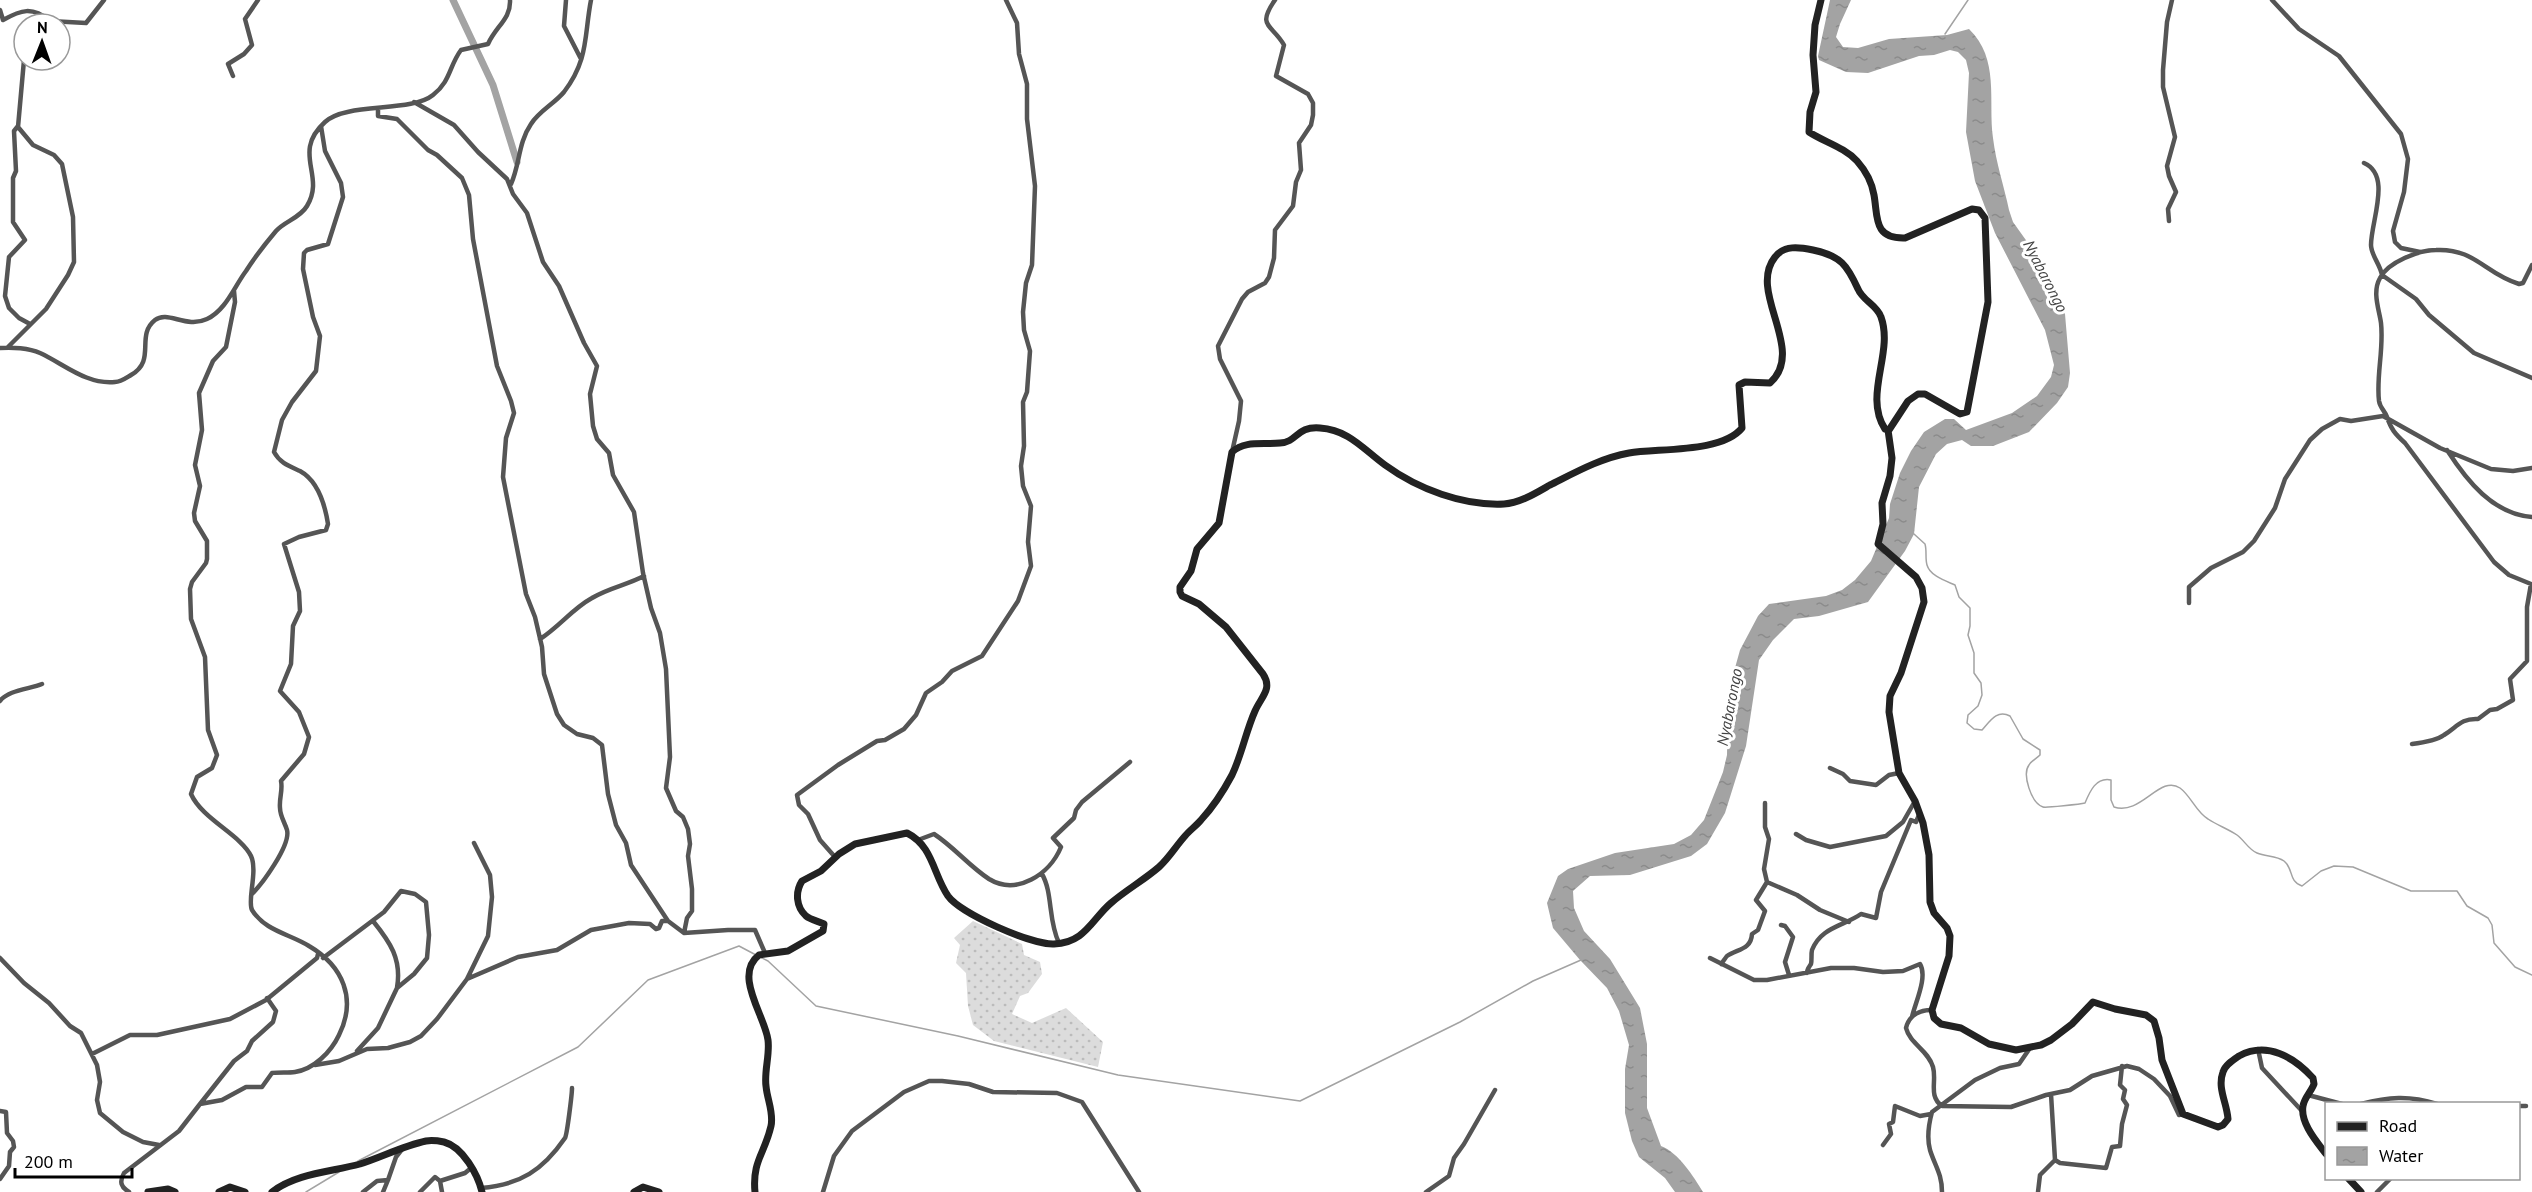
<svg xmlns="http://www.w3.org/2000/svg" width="2532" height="1192" font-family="'PT Sans',sans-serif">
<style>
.grass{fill:url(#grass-dots)}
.water{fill:url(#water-ripples)}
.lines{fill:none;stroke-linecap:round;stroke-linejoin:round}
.stream{stroke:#a3a3a3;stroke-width:1.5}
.river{stroke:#a3a3a3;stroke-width:7}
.street{stroke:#555;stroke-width:4.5}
.secondary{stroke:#222;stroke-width:7}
.labels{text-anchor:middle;stroke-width:6;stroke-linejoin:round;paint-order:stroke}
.water-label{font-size:16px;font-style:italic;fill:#444;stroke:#fff}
</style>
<defs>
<pattern id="grass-dots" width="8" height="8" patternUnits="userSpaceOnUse" patternTransform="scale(1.5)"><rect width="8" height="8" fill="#dcdcdc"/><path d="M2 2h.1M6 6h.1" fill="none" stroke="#bbb" stroke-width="1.8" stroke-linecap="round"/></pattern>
<pattern id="water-ripples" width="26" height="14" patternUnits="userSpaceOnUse" patternTransform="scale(1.5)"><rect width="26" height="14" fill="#a3a3a3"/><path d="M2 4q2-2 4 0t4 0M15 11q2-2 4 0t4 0" fill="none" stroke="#8b8b8b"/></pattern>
</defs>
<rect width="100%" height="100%" fill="#fff"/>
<path class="grass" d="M973,921L1022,944L1024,955L1040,962L1042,974L1028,993L1020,996L1012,1014L1032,1023L1066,1008L1103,1042L1098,1067L994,1041L973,1025L968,1006L966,973L956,963L960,945L954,938Z"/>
<path class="water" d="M1830,0H1851L1840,24L1836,37L1843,47L1858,48L1889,39L1947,35L1969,29C2000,59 1988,100 1993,138C1996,163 2004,186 2009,210L2013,222L2028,243L2065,314L2070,373L2068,387L2057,403L2029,432L1993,446H1971L1962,440L1947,444L1936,454L1919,487L1914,534L1905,551L1868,602L1819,616L1794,619L1773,640L1759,660L1746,746L1725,813L1707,844L1691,856L1630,875L1590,876L1573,891L1574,908L1584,931L1610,959L1640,1008L1647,1044V1108L1661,1146C1679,1153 1693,1176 1703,1192H1675L1665,1178L1639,1157L1632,1141L1625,1113V1069L1629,1045L1619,1011L1607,988L1580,960L1553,928L1547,903L1558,876L1568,869L1615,853L1674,844L1691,835L1704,820L1723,772L1727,755L1728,693L1740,650L1758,616L1769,604L1826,596L1842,590L1855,580L1871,561L1889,518L1890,504L1900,473L1911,451L1924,432L1945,419H1954L1966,430L2012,413L2037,396L2051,377L2054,365L2045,330L1995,233L1975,181L1966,132L1969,73L1966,60L1958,52L1950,50L1934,55L1919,56L1868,73L1846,72L1819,60L1818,56Z"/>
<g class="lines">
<path class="stream" d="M1945,34L1968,0
M1914,534L1925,544C1927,551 1925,558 1927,565C1930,576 1946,581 1955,585L1959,597L1970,608V626L1968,635L1974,653V673L1981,683L1982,695L1978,706L1968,715L1967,723L1974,729L1982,730C1990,721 1997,709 2010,716L2023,739L2040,750V755C2037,758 2031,761 2029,765C2022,774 2031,803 2043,807C2046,808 2081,804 2085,803C2090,791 2096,777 2111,780V800L2114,807C2141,816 2160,774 2180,788C2191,796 2196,812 2208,819C2217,825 2228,829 2237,835C2244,840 2249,850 2257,853C2266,857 2276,855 2284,861C2294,869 2288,881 2302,886L2321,871L2334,866L2353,867L2411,891H2457L2467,906L2488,918L2492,925L2494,943L2515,967L2532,975
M760,957L768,961L816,1006L958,1036L1118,1075L1300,1101L1460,1022L1533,981L1581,960
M358,1161L578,1047L648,980L739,946L756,955
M306,1192L339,1172"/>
<path class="river" d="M453,0L493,85L517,162"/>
<path class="street" d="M566,0L564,26L581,59
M2272,0L2299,29L2339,56L2401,134L2408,159L2404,192L2393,231L2395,242L2401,248L2420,252
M0,10L3,20C21,10 32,6 50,21
M34,24L50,21L86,23L104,0
M24,32L21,43L24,56
M233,76L228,64L244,54L252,45L245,19L258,0
M414,102L454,125L478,152L507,179L513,194L527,213L543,262L559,286L584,343L597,366L590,394L593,426L597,439L609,453L613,475L634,512L643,573L651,608L660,633L666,669L670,757L666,788L676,811L683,817L688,829L690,844L688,856L692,889V911L687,918L684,933
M378,109V116L397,119L428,150L437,155L462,178L469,195L473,239L497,366L511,401L514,413L506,438L503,477L526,594L535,617L542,647L544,674L557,714L564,725L577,734L593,738L602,745L608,794L616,825L626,843L631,865L668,921
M18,126L14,131L16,171L13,178V222L25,240L9,257L5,296L9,308L19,318L30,324
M2364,163C2392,175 2371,221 2371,245C2371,255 2380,264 2382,275L2416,299L2429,315L2474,353L2532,378
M511,184C520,164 518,143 531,124C539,111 554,104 564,92C589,59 584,36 591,0
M2169,221L2168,209L2176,192L2169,176L2167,166L2175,137L2163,87V70L2167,22L2172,0
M8,347L46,309L68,275L74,262L73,217L62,164L54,155L33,145L18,127L24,60
M0,348C12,347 29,348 40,353C64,364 87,385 115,382C121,382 126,378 131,375C157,360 135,336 155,320C168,310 186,329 207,319C226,310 234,287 246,271C255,257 265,244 276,231C285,221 300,218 307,206C326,175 291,153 325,122C346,102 411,113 433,95C451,81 449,66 461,50L488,44C496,26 511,19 510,0
M2447,450C2467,481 2493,514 2532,517
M1232,452L1239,421L1241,401L1220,359L1218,346L1242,299L1248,292L1265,283L1269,277L1274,258L1275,230L1293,206L1296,182L1301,170L1299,143L1311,125L1313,115V103L1308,94L1276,76L1284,45C1272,24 1256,27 1275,0
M2189,603V587L2211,568L2243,552L2254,541L2275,508L2285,479L2310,440L2322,429L2340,419L2351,421L2383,416L2440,448L2491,469L2513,471L2532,468
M540,639C559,627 572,609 592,598C608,588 627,585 644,576
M0,701C8,690 30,689 42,684
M2412,744C2421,743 2437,740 2444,735C2457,727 2461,718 2478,719L2490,710L2497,709L2513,700L2510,679L2527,661V607L2531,584L2509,575L2494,562L2405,443C2395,434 2391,429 2387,417C2385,411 2380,408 2379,401C2376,376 2384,349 2381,323C2379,309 2372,292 2380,278C2388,262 2419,250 2436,250C2475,248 2485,274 2519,284L2523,283L2532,265
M1830,768L1843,774L1850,781L1876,785L1889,775L1899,773
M1796,834L1806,840L1830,847L1886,836L1903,822L1915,801
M918,840L934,834C954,847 969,866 989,879C1017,896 1050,874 1061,847L1053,838L1074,818L1076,810L1082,802L1130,762
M835,857L820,840L808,814L799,805L797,795L838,765L877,741L885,740L904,729L916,715L926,693L942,682L952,671L982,656L1018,601L1031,566L1028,542L1031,506L1023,486L1021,466L1024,446L1023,402L1027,392L1030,351L1024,330L1023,312L1026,283L1032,265L1035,186L1027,119V84L1019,54L1017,23L1006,0
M1042,874C1053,893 1048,921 1059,943
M1767,882L1797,895L1820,910L1849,922
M252,894C262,884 291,845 287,830C285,823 280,816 280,808C279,798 283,790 281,781L304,754L309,737L299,712L280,691L291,664L293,626L300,611L299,592L284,544L299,537L326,530L328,524C325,505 318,481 300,471C289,466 280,463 274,452L282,420L292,402L316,371L320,336L313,317L303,269L304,253L307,250L328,244L343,197L341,183L325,151L321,126
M373,921C390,942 402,959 397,988
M1781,925L1785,926L1793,937L1785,962L1789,975
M0,958L24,983L49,1003L70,1026L81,1033L97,1065L100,1082L97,1100L100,1113L123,1132L143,1142L159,1145
M323,958L384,912L401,891L415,894L426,902L429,935L427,958L414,974L397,988L378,1028L357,1051
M1710,958L1754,980H1767L1831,968H1854L1883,972L1903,971L1920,964C1928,977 1915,1003 1912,1017
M1721,964C1722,963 1726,957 1727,956C1737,949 1751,950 1752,934L1758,930L1765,911L1756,900L1767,882L1764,869L1769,839L1765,827V803
M1807,973C1807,969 1809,967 1811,964C1812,960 1811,954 1812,950C1821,927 1844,926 1861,914L1876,918L1881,892L1911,820L1916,822L1919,815
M467,979L518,957L557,950L591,930L629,923L650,924L656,929L659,928L662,921H668L684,933L728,930H755L765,953
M1932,1010C1920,1010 1909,1015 1906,1028C1910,1044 1928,1050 1933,1067C1937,1081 1928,1096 1942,1106L2011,1107L2046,1095L2070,1090L2092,1076L2127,1066L2139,1069L2154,1079L2170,1096L2179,1115L2183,1114
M2258,1049L2262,1068L2302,1111
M92,1054L130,1035H157L230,1019L266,1000L317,958L318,954
M315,1065L339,1061L367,1049L388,1048L410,1042L421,1036L437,1019L467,979L488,936L492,897L490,875L474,843
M2308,1095L2342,1104
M200,1104L234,1061L247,1051L252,1041L273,1022L276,1011L267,998
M2361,1104C2388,1097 2409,1095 2437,1104
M2518,1106H2526
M0,1111L6,1112L7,1133L13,1141L14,1147L10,1152L9,1166L0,1179
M1883,1145L1891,1134L1889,1124L1893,1122L1895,1106L1920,1116L1931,1114
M2055,1160L2060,1163L2106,1168L2112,1147L2120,1146L2122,1124L2127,1105L2123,1099L2125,1090L2120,1085L2122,1066
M388,1180L396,1157L403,1148
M440,1181L442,1192
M481,1188C520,1185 543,1170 565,1138C567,1135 572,1094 572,1088
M129,1192C121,1187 119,1182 124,1173L179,1131L200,1104L222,1100L246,1087H262L272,1073C280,1072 288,1073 295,1072C314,1069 331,1052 339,1035C357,999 343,966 309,946C290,934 265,931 252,910C247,901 258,871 251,856C241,835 202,819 191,794L197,777L212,768L217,755L208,730L205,657L191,619L190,589L192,582L206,563L207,559V541L195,521L194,513L200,486L195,465L202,430L199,393L213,361L226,347L235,302L234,291
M363,1192L377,1181L388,1180L383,1192
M420,1192L435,1177L440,1181L465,1173L471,1168
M823,1192L834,1156L852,1131L904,1092L929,1081H942L969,1084L993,1092L1057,1093L1082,1102L1139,1192
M1426,1192L1449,1176L1454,1158L1464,1144L1495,1090
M1942,1192C1942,1174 1935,1166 1930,1150C1927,1139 1929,1123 1932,1112L1975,1080L2000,1068L2019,1064L2030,1048
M2038,1192L2040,1175L2055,1160L2051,1094
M2377,1192L2391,1178"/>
<path class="secondary" d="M1888,430L1892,458L1890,476L1882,503L1883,524L1878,544L1916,577L1922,588L1924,602L1901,673L1890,696L1889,712L1899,773L1915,801L1923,823L1929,855L1930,902L1934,913L1947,928L1950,936L1949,956L1932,1010L1934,1018L1941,1024L1961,1028L1989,1044L2016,1050L2041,1045L2051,1040L2072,1024L2093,1002L2115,1009L2146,1015L2154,1021L2159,1038L2162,1060L2183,1114L2218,1127L2223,1125L2228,1119C2227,1103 2217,1088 2223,1072C2225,1065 2233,1060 2239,1056C2267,1041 2294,1057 2313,1078L2314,1084C2311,1092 2304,1098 2303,1106C2300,1123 2317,1142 2326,1154
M2348,1178L2361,1192
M148,1192L168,1189L175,1192
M219,1192L230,1187L245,1192
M272,1192C297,1173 331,1172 360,1164C382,1157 403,1146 426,1141C432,1140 439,1141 444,1142C463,1147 478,1175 482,1192
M634,1192L643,1187L659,1192
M755,1192C752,1161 765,1153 771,1126C774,1113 767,1099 766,1086C764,1071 770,1055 768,1040C765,1016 733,975 759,955L788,951L823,931L824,924C818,921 811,920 806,916C796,907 795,892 802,881L821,871L839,854L855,844L907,833C933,846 933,874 948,896C961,914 1032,945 1054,944C1085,943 1092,919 1111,903C1126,890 1144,880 1159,867C1169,858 1176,846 1185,836C1190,830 1196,826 1201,820C1213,807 1224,790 1232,775C1242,754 1246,731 1255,711C1261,697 1273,689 1263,674L1226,627L1199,604L1182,596L1180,592V587L1191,571L1197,549L1219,523L1232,452C1245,440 1263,445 1280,443C1298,442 1296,426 1320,428C1349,430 1363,449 1385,465C1418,489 1463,506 1504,504C1520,503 1536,493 1550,485C1576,472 1601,458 1629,453C1658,448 1722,453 1742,428L1739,385L1745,382L1770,383C1807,350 1747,292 1775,257C1784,245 1799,247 1813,250C1841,256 1847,265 1858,289C1863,301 1877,305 1881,317C1894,353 1863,395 1885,429L1889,430L1908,401L1918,394H1925L1960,414L1967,412L1988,302L1985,218L1979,210L1972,209L1905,238C1873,239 1878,217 1874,195C1872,183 1865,170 1857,161C1844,147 1824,142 1809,132L1810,112L1816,92L1813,55L1815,25L1821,0"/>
</g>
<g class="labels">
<g class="water-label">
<text transform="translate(2046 276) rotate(63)" y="6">Nyabarongo</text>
<text transform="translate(1729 707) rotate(-79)" y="6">Nyabarongo</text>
</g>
</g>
<rect x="2325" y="1102" width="195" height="78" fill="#ffffff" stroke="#999999" stroke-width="1.5"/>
<rect x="2337" y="1122" width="30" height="9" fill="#222222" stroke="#999999" stroke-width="1.5"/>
<text x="2379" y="1132" font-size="18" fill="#000000">Road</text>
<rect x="2337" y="1147" width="30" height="18" fill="url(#water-ripples)" stroke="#999999" stroke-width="1.5"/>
<text x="2379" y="1162" font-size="18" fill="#000000">Water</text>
<g transform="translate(42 42) rotate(1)"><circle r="28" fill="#ffffff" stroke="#999999" stroke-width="1.5"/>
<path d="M0-4.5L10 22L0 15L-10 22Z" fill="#000000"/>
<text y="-9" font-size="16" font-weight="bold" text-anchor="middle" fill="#000000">N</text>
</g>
<path d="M15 1168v9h117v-9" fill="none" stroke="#000000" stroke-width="3"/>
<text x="24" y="1168" font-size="18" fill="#000000" stroke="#ffffff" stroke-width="4.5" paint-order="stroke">200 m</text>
</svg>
